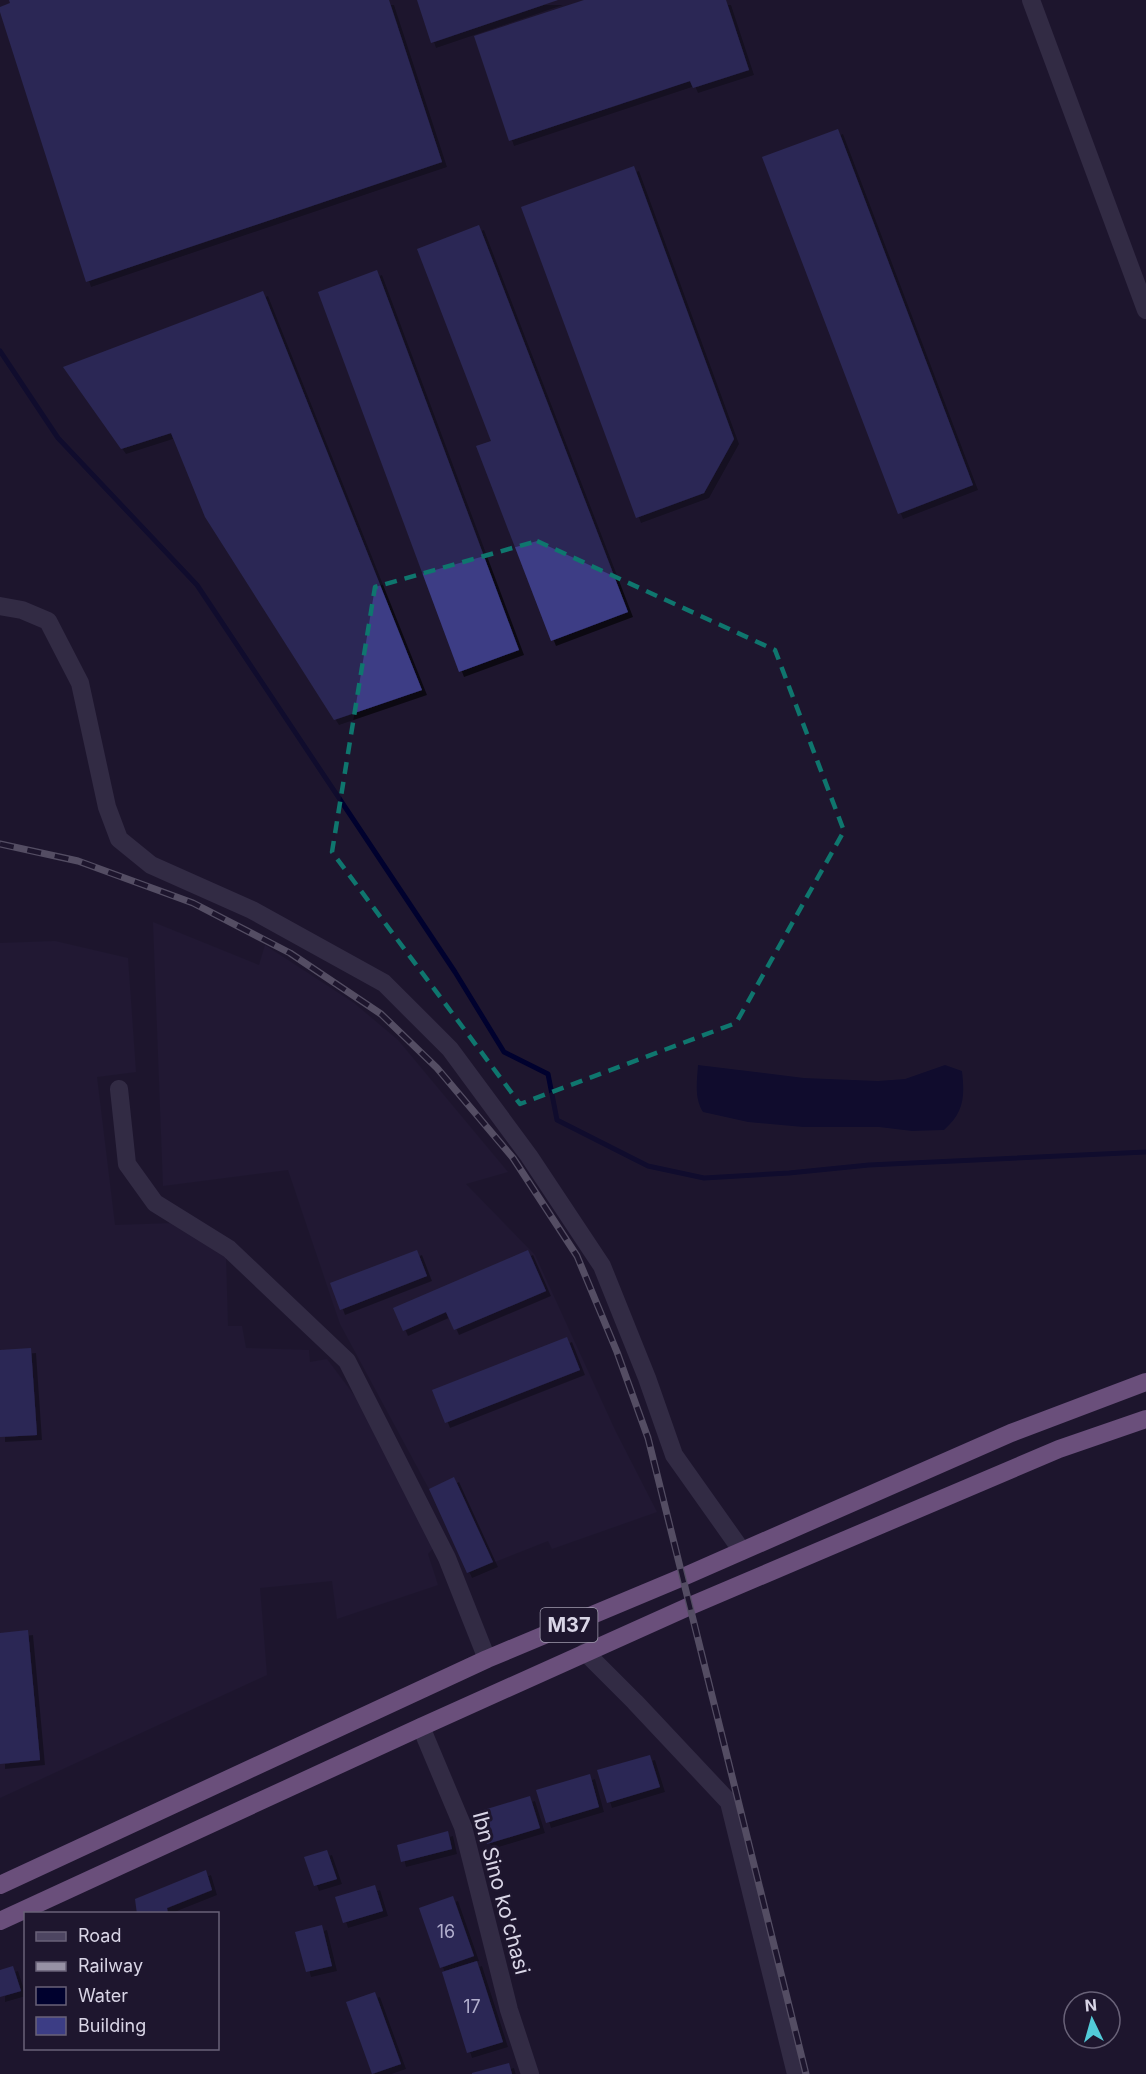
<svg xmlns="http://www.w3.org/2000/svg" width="1146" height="2074" font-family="Inter,sans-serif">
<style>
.built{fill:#261c3a}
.water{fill:#00012e}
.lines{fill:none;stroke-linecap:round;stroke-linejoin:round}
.stream{stroke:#00012e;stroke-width:5}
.building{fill:#3c3d85;filter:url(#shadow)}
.minor{stroke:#4d4561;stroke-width:18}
.highway{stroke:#c794da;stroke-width:18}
.rail-casing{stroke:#9791a5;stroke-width:7}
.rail{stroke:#1e162e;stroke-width:4.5;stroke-dasharray:14;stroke-linecap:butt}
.marked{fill:none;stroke:#0f766e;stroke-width:4.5;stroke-dasharray:12 8;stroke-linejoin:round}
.labels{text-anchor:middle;stroke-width:6;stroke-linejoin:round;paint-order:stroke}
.number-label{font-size:18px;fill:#b2afce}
.shield{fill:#1e162e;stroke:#a19caf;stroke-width:1.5}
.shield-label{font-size:20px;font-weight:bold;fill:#d9d5e6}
.street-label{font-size:21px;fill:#d9d5e6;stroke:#1e162e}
</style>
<defs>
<filter id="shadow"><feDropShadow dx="5" dy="5" stdDeviation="0" flood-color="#0009"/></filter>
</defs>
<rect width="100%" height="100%" fill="#1e162e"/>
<path class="built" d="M153,922L259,965L265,945L354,1003L398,1040L508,1172L466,1184L535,1255L615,1430L657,1512L552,1549L548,1541L467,1573L429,1489L340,1324L288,1170L163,1186Z
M55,941L128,958L136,1072L97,1077L115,1225L175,1223L226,1257L228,1326H242L246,1348L309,1350L310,1362L327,1359L357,1399L436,1545L428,1554L438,1585L337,1619L332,1581L260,1588L267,1675L0,1798V943Z"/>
<path class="water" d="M698,1065L804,1078L878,1081L905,1079L945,1065L962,1071C965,1097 964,1112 944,1130L912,1131L879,1127H803L748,1122L703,1112C694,1098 697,1081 698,1065Z"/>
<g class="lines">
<path class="stream" d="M0,351L58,438L197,585L455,972L504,1052L548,1074L557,1120L648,1166L704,1178L789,1173L869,1165L1146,1152"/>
</g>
<path class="building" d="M9,0H389L442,162L86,282L0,12V7L10,3Z
M417,0H558L431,43Z
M584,0H726L749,70L693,88L690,81L509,141L474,36Z
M838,129L973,485L898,514L762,157Z
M634,166L734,439L704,493L636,518L521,207Z
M479,225L628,612L551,641L476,446L491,441L417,249Z
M377,270L519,650L459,672L318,292Z
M263,291L422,690L334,720L205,517L171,433L121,449L63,367Z
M417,1250L427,1276L340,1310L330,1283Z
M528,1250L546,1291L454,1330L446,1312L403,1331L393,1308Z
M567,1337L580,1370L445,1423L432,1390Z
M31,1348L37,1435L0,1437V1350Z
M454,1477L493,1562L467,1573L429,1489Z
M28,1630L40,1760L0,1764V1633Z
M650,1755L660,1787L607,1803L597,1770Z
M590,1774L599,1807L546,1823L536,1790Z
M530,1796L540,1828L487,1844L477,1812Z
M448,1831L452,1849L401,1862L397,1845Z
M327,1850L337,1879L314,1886L304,1857Z
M206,1870L212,1890L167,1908L168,1914H137L135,1899Z
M375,1885L383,1911L343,1923L335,1897Z
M453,1896L474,1956L440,1968L419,1908Z
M322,1925L332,1966L306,1972L295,1932Z
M477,1961L503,2042L467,2053L442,1972Z
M13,1966L21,1991L0,1997V1970Z
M375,1992L401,2064L372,2074L346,2002Z
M509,2063L512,2074H472V2073Z"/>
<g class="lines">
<path class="minor" d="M1031,0L1146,310
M0,606L22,610L48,621L80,683L107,807L119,839L151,865L252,910L384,983L450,1049L529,1156L602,1266L647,1378L674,1455L742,1551
M119,1089L127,1164L155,1203L229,1249L347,1361L447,1558L487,1659
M585,1652L635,1702L729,1802L796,2074
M421,1727L463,1827L509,2010L530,2074"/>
<path class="highway" d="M0,1885L487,1659L683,1577L1011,1433L1146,1382
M0,1921L421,1727L690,1606L1059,1449L1146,1419"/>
<g class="rail-casing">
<path id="rail" d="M0,844L78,861L193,903L290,953L381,1014L437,1068L513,1158L577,1256L617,1352L648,1438L806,2074"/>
</g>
<use href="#rail" class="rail"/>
</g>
<path d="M0 0H1146V2074H0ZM537,541L775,650L844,831L736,1023L520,1104L332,852L375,587Z" fill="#1e162e" fill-opacity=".55" fill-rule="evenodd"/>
<path class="marked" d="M537,541L775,650L844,831L736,1023L520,1104L332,852L375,587Z"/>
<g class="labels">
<g class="number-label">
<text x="446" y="1938">16</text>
<text x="472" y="2013">17</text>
</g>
<rect class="shield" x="540.5" y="1608" width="57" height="34" rx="4.5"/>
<g class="shield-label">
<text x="569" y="1632">M37</text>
</g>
<g class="street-label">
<text transform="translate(501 1893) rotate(75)" y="7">Ibn Sino ko'chasi</text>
</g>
</g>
<rect x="24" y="1912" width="195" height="138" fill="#1e162e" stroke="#696278" stroke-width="1.5"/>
<rect x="36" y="1932" width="30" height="9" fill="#4d4561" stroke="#696278" stroke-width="1.5"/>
<text x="78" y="1942" font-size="18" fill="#d9d5e6">Road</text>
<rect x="36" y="1962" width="30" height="9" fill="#9791a5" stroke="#696278" stroke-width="1.5"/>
<text x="78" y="1972" font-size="18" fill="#d9d5e6">Railway</text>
<rect x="36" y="1987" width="30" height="18" fill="#00012e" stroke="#696278" stroke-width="1.5"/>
<text x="78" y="2002" font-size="18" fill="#d9d5e6">Water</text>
<rect x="36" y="2017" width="30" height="18" fill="#3c3d85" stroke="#696278" stroke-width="1.5"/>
<text x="78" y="2032" font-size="18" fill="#d9d5e6">Building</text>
<g transform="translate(1092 2020) rotate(355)"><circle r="28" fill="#1e162e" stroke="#696278" stroke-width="1.5"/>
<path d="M0-4.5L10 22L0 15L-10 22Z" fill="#52cbd8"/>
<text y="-9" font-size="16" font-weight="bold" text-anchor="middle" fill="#d9d5e6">N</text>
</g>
</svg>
